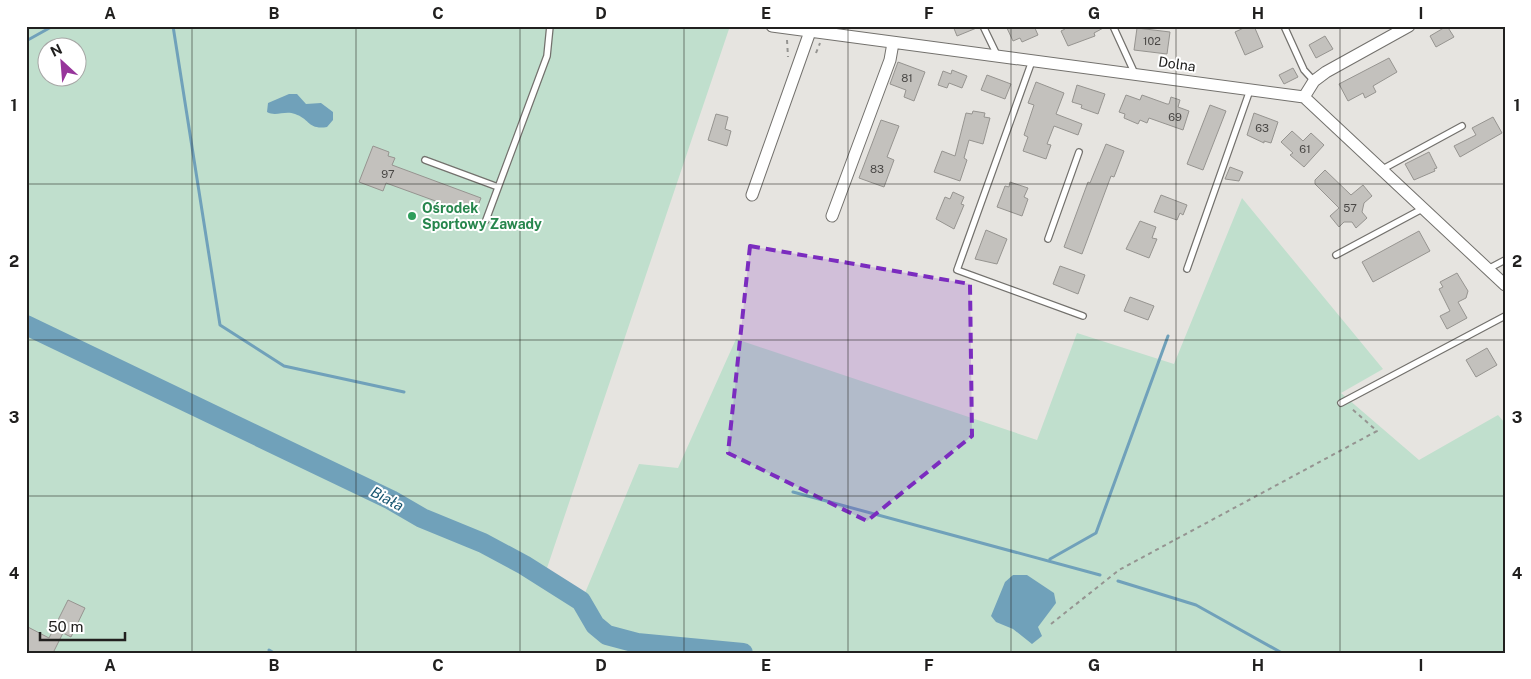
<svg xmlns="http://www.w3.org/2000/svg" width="1531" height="679" font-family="'Public Sans',sans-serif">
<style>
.green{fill:#c0dfcd;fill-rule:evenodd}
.water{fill:#70a1ba}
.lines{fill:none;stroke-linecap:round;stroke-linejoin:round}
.stream{stroke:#70a1ba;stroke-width:3}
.river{stroke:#70a1ba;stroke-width:20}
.building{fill:#c3c1bd;stroke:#969490}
.service-casing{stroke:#73716d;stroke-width:8}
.minor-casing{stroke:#73716d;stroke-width:13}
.path{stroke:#959491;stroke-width:2;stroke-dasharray:4 4;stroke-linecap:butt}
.service{stroke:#fff;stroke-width:5.5}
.minor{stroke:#fff;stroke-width:11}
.marked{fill:#7b2cbf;fill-opacity:0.2;stroke:#7b2cbf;stroke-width:4;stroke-dasharray:10 6;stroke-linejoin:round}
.grid{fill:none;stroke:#21201f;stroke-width:1;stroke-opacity:0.55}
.leisure-dot{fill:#2e9e5b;stroke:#fff;stroke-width:2}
.labels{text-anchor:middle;stroke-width:4;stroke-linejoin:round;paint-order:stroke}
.number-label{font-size:11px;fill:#4a4846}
.street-label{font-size:14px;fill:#21201f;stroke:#fff}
.leisure-label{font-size:14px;font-weight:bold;fill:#27864d;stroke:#fff;text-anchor:start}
.water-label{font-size:15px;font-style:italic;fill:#15546f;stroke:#fff}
.neatline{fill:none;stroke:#21201f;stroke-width:2}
.grid-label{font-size:16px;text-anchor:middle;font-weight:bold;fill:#21201f}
</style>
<rect width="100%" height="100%" fill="#e6e4e0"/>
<path class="green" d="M26,26H692L729,29L546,571L585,593L639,464L678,468L736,339L1037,440L1077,333L1174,364L1242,198L1383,369L1341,393L1419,460L1498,415L1505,423V653H26ZM48,48H78V78H48Z"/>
<path class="water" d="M289,94H297L306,104L321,103L333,112V120L327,127C308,130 310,119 295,114C285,110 276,117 267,112L268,103Z
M1013,575H1027L1054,593L1056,603L1038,627L1042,636L1032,644L1013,629L996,622L991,616L1005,582Z"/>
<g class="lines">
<path class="stream" d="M173,26L220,325L284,366L404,392
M26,41L53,26
M793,492L1100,575
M1050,559L1096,533L1168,336
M1118,581L1196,605L1282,653
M269,650L274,653"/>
<path class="river" d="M26,325L391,500L422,518L483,543L524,565L581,601L595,625L607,635L637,643L743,653"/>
</g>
<path class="building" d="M953,26H978L979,27L957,36Z
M1006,26H1034L1038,35L1022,42L1020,38L1013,41Z
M1064,26H1107L1094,33L1095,36L1068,46L1061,31L1065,29Z
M1248,26H1254L1263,47L1245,55L1235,32Z
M1447,26L1454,37L1436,47L1430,36Z
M1137,28L1170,32L1167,54L1134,50Z
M1325,36L1333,49L1316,58L1309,45Z
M1389,58L1397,72L1373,86L1376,92L1365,98L1363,93L1348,101L1339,84Z
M898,62L925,72L914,101L904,97L906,90L890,84Z
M1293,68L1298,77L1284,84L1279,75Z
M952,70L967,76L962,88L949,83L947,88L938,85L943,71L951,74Z
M987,75L1011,84L1005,99L981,90Z
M1036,82L1064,93L1056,114L1082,124L1078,135L1054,126L1047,144L1051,145L1046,159L1023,151L1028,137L1024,135L1034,105L1028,103Z
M1077,85L1105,94L1098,114L1081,108L1082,105L1072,102Z
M1126,95L1140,100L1142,95L1167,104H1169L1171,97L1180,100L1178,107L1189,111L1183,130L1149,118L1147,123L1140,120L1138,124L1124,118L1125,114L1119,112Z
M1210,105L1226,111L1203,170L1187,164Z
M973,111L985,113L984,117L990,118L983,144L969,140L964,158L967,160L960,181L934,172L942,151L955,156L966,113L972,114Z
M1254,113L1278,122L1271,143L1264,141V143L1247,135Z
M716,114L728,117L725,129L731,131L727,146L708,140Z
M1493,117L1502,133L1460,157L1454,146L1476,135L1472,128Z
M881,120L899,126L887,157L894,160L884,187L859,178Z
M1292,131L1303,141L1311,133L1324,145L1304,167L1290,155L1293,153L1281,142Z
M1106,144L1124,151L1114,177L1111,176L1082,254L1064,247L1088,182L1090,183Z
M373,146L389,152L388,156L395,158L392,165L481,198L474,215L386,183L383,191L359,182Z
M1429,152L1437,168L1434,169L1435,171L1414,180L1405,164Z
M1230,167L1243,172L1239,181L1225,179Z
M1325,170L1351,195L1363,185L1372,196L1364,203L1362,212L1367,218L1356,228L1352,222H1344L1339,227L1330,216L1339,208L1315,184V180Z
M1010,182L1028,188L1024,197L1028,199L1022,216L997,207L1005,186L1009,187Z
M953,192L964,197L961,204L964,205L954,229L936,219L945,197L950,199Z
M1161,195L1187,205L1183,215L1180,213L1177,220L1154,212Z
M1140,221L1156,227L1152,238L1157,239L1149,258L1126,249Z
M986,230L1007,239L997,264L975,259Z
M1419,231L1430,251L1373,282L1362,262Z
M1060,266L1085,275L1078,294L1053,284Z
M1457,273L1468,291L1466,298L1458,302L1467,318L1447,329L1440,316L1450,311L1439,289L1443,287L1440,282Z
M1130,297L1154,306L1148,320L1124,311Z
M1487,348L1497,365L1476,377L1466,360Z
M68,600L85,608L71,637L63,633L53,653H26V626L49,638Z"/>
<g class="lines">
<g class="service-casing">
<path id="service" d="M983,26L997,55
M1113,26L1135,74
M1284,26L1304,70L1314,81
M1032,61L957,270L1083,316
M425,160L498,187
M1381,170L1462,126
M486,220L547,56L550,26
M1048,239L1079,152
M1336,255L1422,209
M1187,269L1250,90
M1488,269L1505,260
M1341,403L1505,316"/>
</g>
<g class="minor-casing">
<path id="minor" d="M772,26L1304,97L1505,285
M1304,97L1314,81L1326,72L1409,26
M752,195L812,26
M832,216L890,60L893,43"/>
</g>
<path class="path" d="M787,40L788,57
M816,53L820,43
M1051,624L1119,570L1377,431L1351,408"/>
<use href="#service" class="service"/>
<use href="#minor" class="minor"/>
</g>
<path class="marked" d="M750,246L970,284L972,436L867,521L728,453Z"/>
<path class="grid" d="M192,26V653M356,26V653M520,26V653M684,26V653M848,26V653M1011,26V653M1176,26V653M1340,26V653M26,184H1505M26,340H1505M26,496H1505"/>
<circle class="leisure-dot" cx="412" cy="216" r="5"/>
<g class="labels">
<g class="number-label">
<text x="1152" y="45">102</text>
<text x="907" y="82">81</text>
<text x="1175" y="121">69</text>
<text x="1262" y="132">63</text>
<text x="1305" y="153">61</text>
<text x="877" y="173">83</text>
<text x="388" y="178">97</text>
<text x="1350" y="212">57</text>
</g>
<g class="street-label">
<text transform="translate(1177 64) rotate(8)" y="5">Dolna</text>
</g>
<g class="leisure-label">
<text x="422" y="213">Ośrodek<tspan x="422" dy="16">Sportowy Zawady</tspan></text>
</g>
<g class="water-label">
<text transform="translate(387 499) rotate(28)" y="5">Biała</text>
</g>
</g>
<rect width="1531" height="679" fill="none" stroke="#ffffff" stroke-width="55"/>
<g transform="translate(62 62) rotate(334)"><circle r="24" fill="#ffffff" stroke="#a6a6a5"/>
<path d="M0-4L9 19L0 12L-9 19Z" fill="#97359b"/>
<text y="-8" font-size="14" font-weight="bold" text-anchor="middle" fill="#21201f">N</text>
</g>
<path d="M40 632v8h85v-8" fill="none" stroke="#21201f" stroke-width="2.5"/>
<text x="48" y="632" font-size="15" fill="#21201f" stroke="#ffffff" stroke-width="4" paint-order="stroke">50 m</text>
<rect x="28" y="28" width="1476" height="624" class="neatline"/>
<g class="grid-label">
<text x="110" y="19">A</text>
<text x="274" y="19">B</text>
<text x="438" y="19">C</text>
<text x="601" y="19">D</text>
<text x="766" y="19">E</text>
<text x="929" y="19">F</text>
<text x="1094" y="19">G</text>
<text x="1258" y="19">H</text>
<text x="1421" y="19">I</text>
<text x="14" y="111">1</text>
<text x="1517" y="111">1</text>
<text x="14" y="267">2</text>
<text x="1517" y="267">2</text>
<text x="14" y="423">3</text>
<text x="1517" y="423">3</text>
<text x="14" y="579">4</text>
<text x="1517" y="579">4</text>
<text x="110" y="671">A</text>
<text x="274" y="671">B</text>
<text x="438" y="671">C</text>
<text x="601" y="671">D</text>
<text x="766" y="671">E</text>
<text x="929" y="671">F</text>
<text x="1094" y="671">G</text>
<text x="1258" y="671">H</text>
<text x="1421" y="671">I</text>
</g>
</svg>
